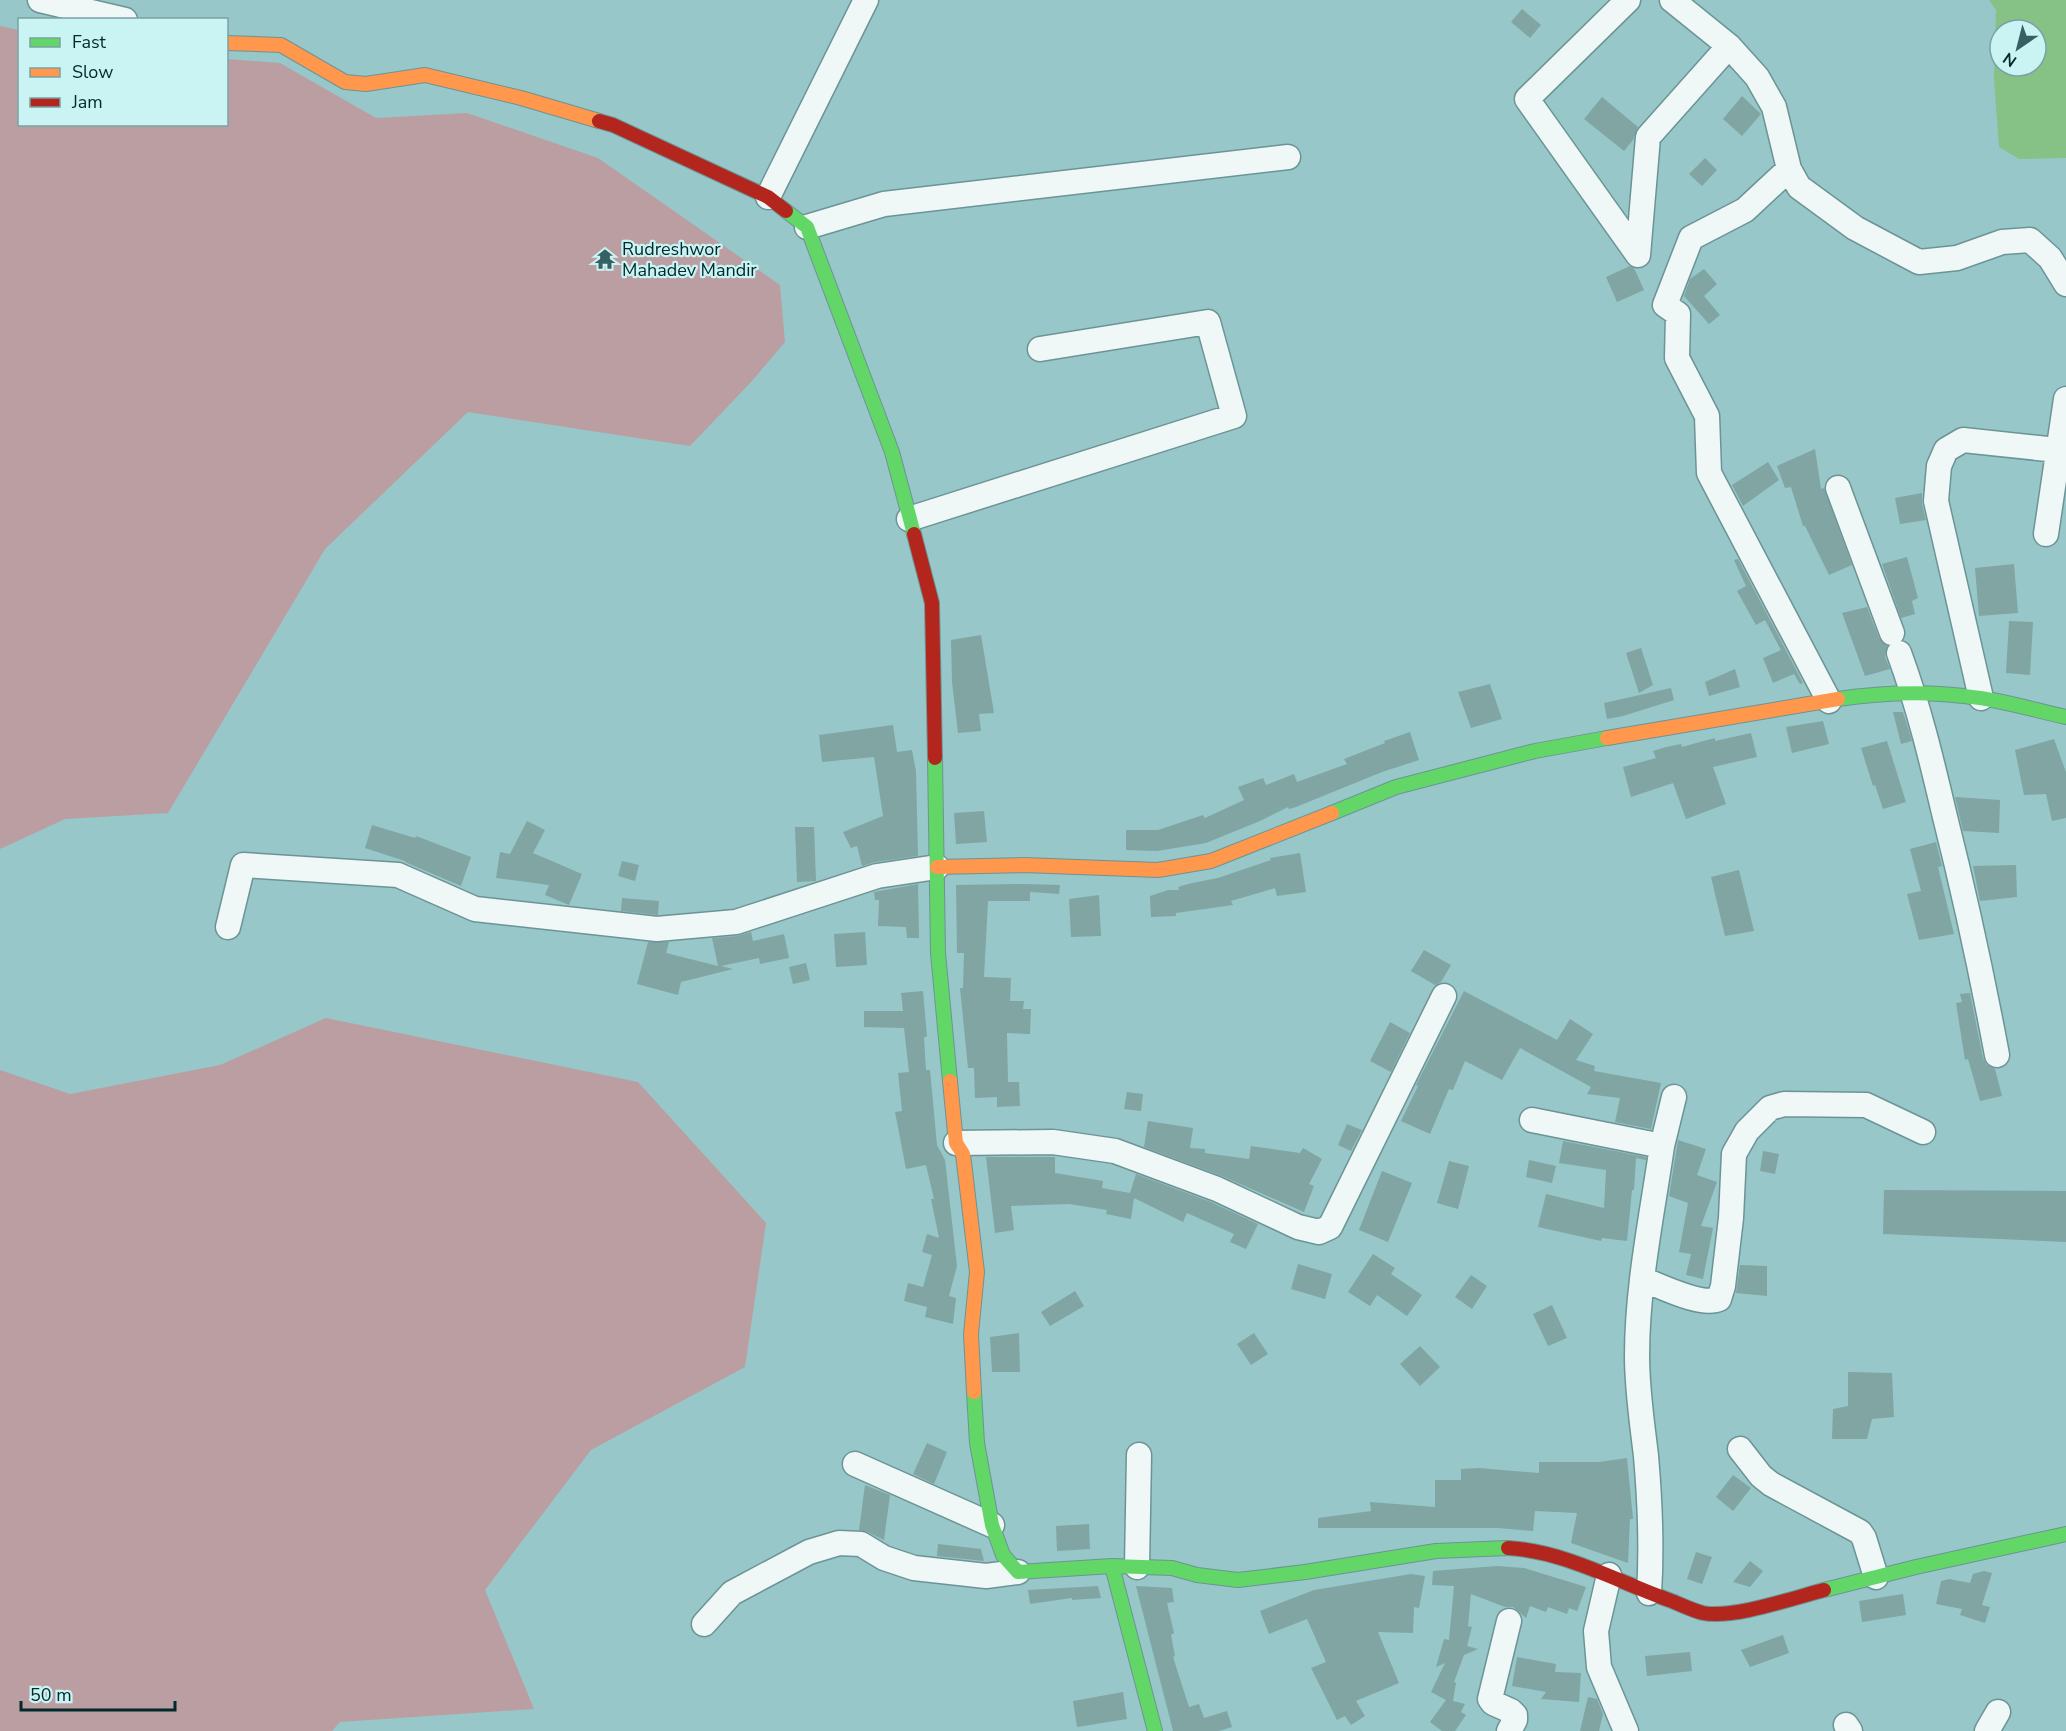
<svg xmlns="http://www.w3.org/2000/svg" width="2066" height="1731" font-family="'Nunito Sans',sans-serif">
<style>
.green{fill:#bb9ea1}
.water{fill:#86c186;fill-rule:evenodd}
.building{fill:#80a5a3}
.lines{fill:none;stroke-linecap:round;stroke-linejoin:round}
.street-casing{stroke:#6c9495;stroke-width:27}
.fast-casing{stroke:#6c9495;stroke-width:16}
.slow-casing{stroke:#6c9495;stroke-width:16}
.jam-casing{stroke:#6c9495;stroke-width:16}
.street{stroke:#eff7f7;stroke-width:24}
.fast{stroke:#63d668;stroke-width:14}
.slow{stroke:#ff974d;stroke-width:14}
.jam{stroke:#b3261e;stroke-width:14}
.labels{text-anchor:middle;stroke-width:4.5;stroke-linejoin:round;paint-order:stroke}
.poi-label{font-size:18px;fill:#02292b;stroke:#caf3f4;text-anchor:start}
</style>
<rect width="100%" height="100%" fill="#97c7c9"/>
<path class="green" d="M0,26L19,30L20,124H226L227,59L280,63L376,118L467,113L598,158L780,285L785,342L752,381L690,446L468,412L325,549L168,813L65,819L0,849Z
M326,1018L638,1082L766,1223L745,1367L591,1450L485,1590L534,1709L340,1722L332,1731H0V1070L70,1094L220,1065Z"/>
<path class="water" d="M1989,0H2066V158L2019,159L1999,147L1994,79L1996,10ZM2000,30H2036V66H2000Z"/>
<path class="building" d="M1522,9L1541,25L1530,38L1511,22Z
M1742,96L1761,114L1742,136L1723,119Z
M1602,97L1638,127L1633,140L1624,151L1584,119Z
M1705,158L1717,170L1702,186L1689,174Z
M1630,266L1634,268L1644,290L1617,302L1606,277Z
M1704,269L1717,284L1704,296L1720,315L1709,324L1684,296L1690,279Z
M1815,449L1821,489L1824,488L1852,565L1829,575L1805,526H1803L1791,487L1785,488L1777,466Z
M1768,462L1779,480L1743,506L1732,485Z
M1922,493V504L1926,520L1900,524L1895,498Z
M1907,557L1918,598L1912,601L1915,614L1901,618L1882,564Z
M1738,559L1803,683L1800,684L1794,674L1773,683L1763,658L1781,650L1765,620L1756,625L1737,591L1746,586L1734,560Z
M2014,564L2018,613L1979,616L1975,568Z
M1867,607L1879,638L1887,646L1885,657L1890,669L1865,676L1842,613Z
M2009,621L2033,622L2030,675L2006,673Z
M981,635L994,713L979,714L981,731L958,733L952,682L951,640Z
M1641,648L1653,685L1639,693L1626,653Z
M1735,669L1740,687L1709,696L1705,682Z
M1490,684L1502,719L1471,728L1458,692Z
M1671,688L1674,700L1623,716L1607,719L1604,703Z
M1893,712H1903L1912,741L1901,744Z
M1823,721L1829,744L1792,753L1786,727Z
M893,725L897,752L912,750L916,771L918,856L875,862L862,866L857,846L851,848L843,832L883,816L874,757L822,762L819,735Z
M1410,732L1419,760L1382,772L1296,807L1289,809L1288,807L1260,821L1206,843L1157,851L1126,850V830H1158L1203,815L1205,818L1244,800L1238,787L1263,778L1266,785L1294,774L1297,782L1347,764L1344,759L1385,743L1384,741Z
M1751,733L1757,757L1713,767L1726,804L1686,819L1673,783L1631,797L1623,767L1656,758L1653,751L1666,747L1681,744L1682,747L1707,740L1715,738V741Z
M2054,739L2066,772V818L2052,821L2046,794L2024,795L2015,750Z
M1887,741L1906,802L1883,809L1875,785L1873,786L1861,748Z
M1955,797L2000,800L1999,833L1963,831Z
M984,811L987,842L956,844L954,813Z
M527,821L545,830L533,853L582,874L569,905L545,895L549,885L496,878L500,852L510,854Z
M372,825L415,838L416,836L471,857L461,886L405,862V861L365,848Z
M795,827H814L816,881L797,882Z
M1936,842L1942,866L1938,867L1954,934L1919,940L1907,894L1921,891L1910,849Z
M1300,853L1306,892L1277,896L1275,888L1231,901L1233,905L1176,913V916L1151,917L1150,896L1168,890H1179L1178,887L1192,883L1218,878L1271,860L1270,858Z
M622,861L639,865L635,881L618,876Z
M2016,865L2017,897L1980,901L1973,866Z
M1739,870L1754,931L1725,936L1711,877Z
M918,884L919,938H907L906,927L878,926L879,900H875L874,892Z
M1024,884L1060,885L1059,894L1030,892V901H988L984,977L1011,978L1010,1001H1024L1023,1009H1031L1030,1034L1007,1033L1008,1082H1019L1020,1106L997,1107V1097L975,1098L974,1068H968L960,988H963L964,953H957L956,885Z
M1099,895L1101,936L1071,937L1069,899Z
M622,898L659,901L658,915L621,911Z
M751,932L753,941L784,934L789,958L760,964L759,958L721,966L733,969L681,982L678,995L637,984L648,942H669L666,953L718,966L712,938L737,936Z
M865,932L867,965L836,967L834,934Z
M1424,950L1451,965L1441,982L1435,985L1411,971Z
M806,963L810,980L793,984L789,967Z
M923,991L927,1037H924L926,1070H930L937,1145L945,1160L957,1266L949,1296L956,1298L953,1324L925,1317L927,1307L904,1301L908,1283L923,1287L932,1255L922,1252L927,1234L939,1238L931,1199H934L926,1165L906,1169L895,1112L902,1111L898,1073L909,1072L904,1028L864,1027V1011H903L901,993Z
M1464,991L1557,1040L1570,1019L1593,1034L1576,1060L1595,1066L1594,1071L1661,1083L1651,1129L1615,1122L1620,1098L1587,1094L1591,1087L1520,1048L1502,1080L1465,1061L1453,1090L1449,1089L1430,1134L1401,1121L1418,1086L1416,1085Z
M1970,993L1983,1058L1987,1065L1995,1069L2002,1096L1980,1101L1968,1059L1965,1060L1956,1003L1962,1002L1960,994Z
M1390,1022L1410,1033L1391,1072L1370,1061Z
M1127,1092L1143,1094L1141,1111L1124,1109Z
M1148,1121L1193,1128L1190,1148L1205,1149V1153L1249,1159L1251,1146L1300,1153L1303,1148L1322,1159L1309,1184L1314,1186L1304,1212L1222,1176L1144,1147Z
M1347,1124L1362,1130L1351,1151L1338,1145Z
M1678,1140L1706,1149L1697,1175L1717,1182L1701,1226L1713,1228L1703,1279L1686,1275L1691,1254L1679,1252L1688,1203L1669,1196Z
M1563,1141L1646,1157V1160L1636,1158L1634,1190H1632L1627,1241L1602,1238L1601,1241L1538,1227L1546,1194L1604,1208L1606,1170L1559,1163Z
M1763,1151L1779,1154L1775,1174L1760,1171Z
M986,1157H1055V1173L1103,1181L1102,1188L1130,1193L1136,1174L1211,1202L1258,1224L1246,1249L1230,1242L1234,1234L1187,1213L1183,1222L1134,1198L1131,1219L1106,1214L1107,1210L1069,1204L1011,1206L1014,1230L995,1233Z
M1529,1160L1556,1166L1552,1183L1526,1177Z
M1449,1161L1469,1166L1458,1209L1437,1203Z
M1382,1171L1412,1183L1388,1242L1359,1230Z
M1884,1190L2066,1191V1242L1883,1234Z
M1373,1254L1395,1268L1391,1274L1422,1295L1407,1316L1377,1295L1370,1306L1348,1292Z
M1298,1264L1332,1274L1325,1299L1291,1289Z
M1740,1265L1767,1266V1296L1736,1293Z
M1471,1275L1487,1286L1472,1309L1455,1297Z
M1075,1291L1084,1306L1050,1326L1041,1312Z
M1552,1305L1567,1338L1548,1346L1533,1314Z
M1019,1333L1020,1372H992L990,1337Z
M1254,1333L1268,1354L1251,1365L1237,1344Z
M1420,1346L1440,1367L1420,1386L1400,1364Z
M1848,1372L1892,1373L1894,1417L1872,1419L1867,1439H1832L1833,1409L1848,1406Z
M927,1443L947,1452L934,1484L913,1474Z
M1627,1458L1633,1519H1630L1628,1563L1571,1543L1577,1513L1535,1511L1533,1531L1498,1528H1318V1518L1371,1511L1370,1502L1435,1507V1480H1461V1469L1479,1468L1539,1473V1462H1599Z
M1733,1475L1751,1488L1733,1511L1716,1497Z
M865,1485L890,1495L884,1540L868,1532L859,1530Z
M1089,1524L1090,1549L1057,1551L1056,1526Z
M938,1544L981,1549L984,1561L937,1556Z
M1696,1552L1712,1557L1702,1584L1687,1579Z
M1750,1561L1763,1571L1750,1587L1733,1582Z
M1497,1566L1524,1568L1586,1587L1577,1611L1569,1608L1567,1614L1548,1607L1546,1612L1530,1606L1526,1618L1513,1607H1505L1471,1594L1468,1626L1472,1627L1467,1646L1478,1649L1464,1655L1454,1682L1456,1683L1453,1701L1465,1704L1461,1712L1466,1715L1455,1731H1442L1430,1722L1446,1700L1431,1692L1445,1663L1436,1667L1444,1639L1449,1640L1454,1586L1432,1585L1433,1571Z
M1984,1571L1992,1573L1982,1605L1990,1607L1985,1623L1960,1615L1962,1609L1936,1604L1941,1581L1949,1579L1970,1583L1973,1574Z
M1411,1574L1425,1576L1419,1608L1414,1607L1413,1633L1378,1632L1399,1683L1356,1701L1365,1716L1351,1725L1345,1716L1337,1720L1311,1668L1326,1662L1307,1619L1269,1634L1260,1611L1314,1590Z
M1098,1586L1101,1598L1072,1600V1598L1030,1604L1028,1590Z
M1136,1586L1172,1588L1174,1602L1167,1603L1174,1633L1171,1635L1175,1656L1173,1657L1189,1707L1199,1704L1204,1718L1227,1711L1232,1727L1219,1731H1173Z
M1903,1594L1906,1615L1862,1622L1859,1601Z
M1783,1635L1789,1653L1750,1667L1741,1650Z
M1690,1652L1692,1671L1647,1676L1645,1656Z
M1517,1657L1556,1664L1555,1672L1581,1673L1579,1702L1541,1699L1546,1692L1512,1686Z
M1123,1692L1127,1719L1077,1727L1073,1701Z
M1588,1697L1597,1699L1603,1714L1599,1731H1580Z"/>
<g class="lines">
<g class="street-casing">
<path id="street" d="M40,0L125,20
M1628,0L1527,99L1638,255L1648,137L1729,46
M1672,0L1729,46L1757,77L1774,107L1789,169L1799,187L1855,228L1919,262L1957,258L2002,242L2030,240L2050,258L2066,284
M1789,169L1745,210L1691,238L1665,305L1678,314L1677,358L1707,416L1709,473L1829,701
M768,197L866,0
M807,227L884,204L1288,157
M1838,488L1892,633
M909,519L1234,416L1208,322L1040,349
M2046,534L2066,399
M1899,653C1919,707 1932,762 1945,817C1965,896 1982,975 1997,1055
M1981,698L1936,501L1939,466L1946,450L1963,440L2057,450
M228,927L243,865L398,875L475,909L657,929L736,922L877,876L937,867
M1532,1120L1662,1146C1652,1215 1637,1286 1637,1356C1637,1390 1642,1422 1646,1456C1650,1502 1652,1547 1649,1593
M956,1143L1053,1142L1115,1151L1217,1189L1298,1227L1319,1232L1330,1227L1444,996
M1662,1146L1674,1097
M1642,1279C1661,1286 1701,1307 1719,1299L1723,1286L1731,1218L1734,1154L1747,1131L1770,1108L1784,1104L1866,1105L1923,1132
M1740,1449L1761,1476L1771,1484L1860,1532L1864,1538L1876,1577
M855,1464L992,1525
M1137,1567L1139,1455
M1609,1575L1596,1631L1599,1667L1626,1731
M704,1624L732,1593L809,1552L839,1543L861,1544L884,1558L914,1568L986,1576L1018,1572
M1846,1725L1850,1731
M1509,1731L1515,1720V1715L1511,1711L1493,1703L1490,1699L1509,1621
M1987,1731L1998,1712"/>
</g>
<g class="fast-casing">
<path id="fast" d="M786,211L807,227L892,452L914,534
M1838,699C1885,692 1933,691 1980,698C2009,702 2038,711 2066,717
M935,758L938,953L950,1081
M1332,813L1396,787L1535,751L1607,738
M974,1392L977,1443L992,1525L1003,1555L1018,1572L1112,1566
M1824,1590L1916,1567L2066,1534
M1155,1731L1112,1566L1172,1568L1197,1575L1238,1580L1305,1572L1436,1551L1508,1548"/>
</g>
<g class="slow-casing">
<path id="slow" d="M226,43L281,45L345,82L366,84L425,75L521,98L599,121
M1607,738L1838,699
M937,867L1024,865L1158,870L1211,861L1332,813
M950,1081L956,1143L963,1154L977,1272L971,1334L974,1392"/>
</g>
<g class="jam-casing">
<path id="jam" d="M599,121L613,125L768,197L786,211
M914,534L932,603L935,758
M1508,1548C1564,1551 1616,1581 1669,1600C1680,1604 1691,1610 1703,1613C1733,1619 1793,1598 1824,1590"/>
</g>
<use href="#street" class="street"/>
<use href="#fast" class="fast"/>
<use href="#slow" class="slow"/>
<use href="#jam" class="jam"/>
</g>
<defs>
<g id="temple-bare" transform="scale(1.62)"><path d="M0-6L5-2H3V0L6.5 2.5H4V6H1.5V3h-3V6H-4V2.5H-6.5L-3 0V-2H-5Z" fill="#366062" stroke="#caf3f4" stroke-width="2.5" paint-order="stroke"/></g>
</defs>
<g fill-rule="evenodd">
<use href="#temple-bare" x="605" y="259"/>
</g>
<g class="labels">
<g class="poi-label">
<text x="622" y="255">Rudreshwor<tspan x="622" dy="21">Mahadev Mandir</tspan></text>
</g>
</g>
<rect x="18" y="18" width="210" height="108" fill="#caf3f4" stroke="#7aa2a4" stroke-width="1.5"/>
<rect x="30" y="38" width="30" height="9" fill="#63d668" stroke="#7aa2a4" stroke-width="1.5"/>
<text x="72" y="48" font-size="18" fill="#02292b">Fast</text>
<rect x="30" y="68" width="30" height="9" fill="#ff974d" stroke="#7aa2a4" stroke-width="1.5"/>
<text x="72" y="78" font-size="18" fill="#02292b">Slow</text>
<rect x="30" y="98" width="30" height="9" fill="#b3261e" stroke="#7aa2a4" stroke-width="1.5"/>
<text x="72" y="108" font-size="18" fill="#02292b">Jam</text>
<g transform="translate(2018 48) rotate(215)"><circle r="28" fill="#caf3f4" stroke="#7aa2a4" stroke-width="1.5"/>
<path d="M0-4.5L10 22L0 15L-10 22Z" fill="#366062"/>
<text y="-9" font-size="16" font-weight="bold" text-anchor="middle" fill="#02292b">N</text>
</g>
<path d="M21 1701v9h154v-9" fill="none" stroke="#02292b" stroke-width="3"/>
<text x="30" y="1701" font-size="18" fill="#02292b" stroke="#caf3f4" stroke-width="4.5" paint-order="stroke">50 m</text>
</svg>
